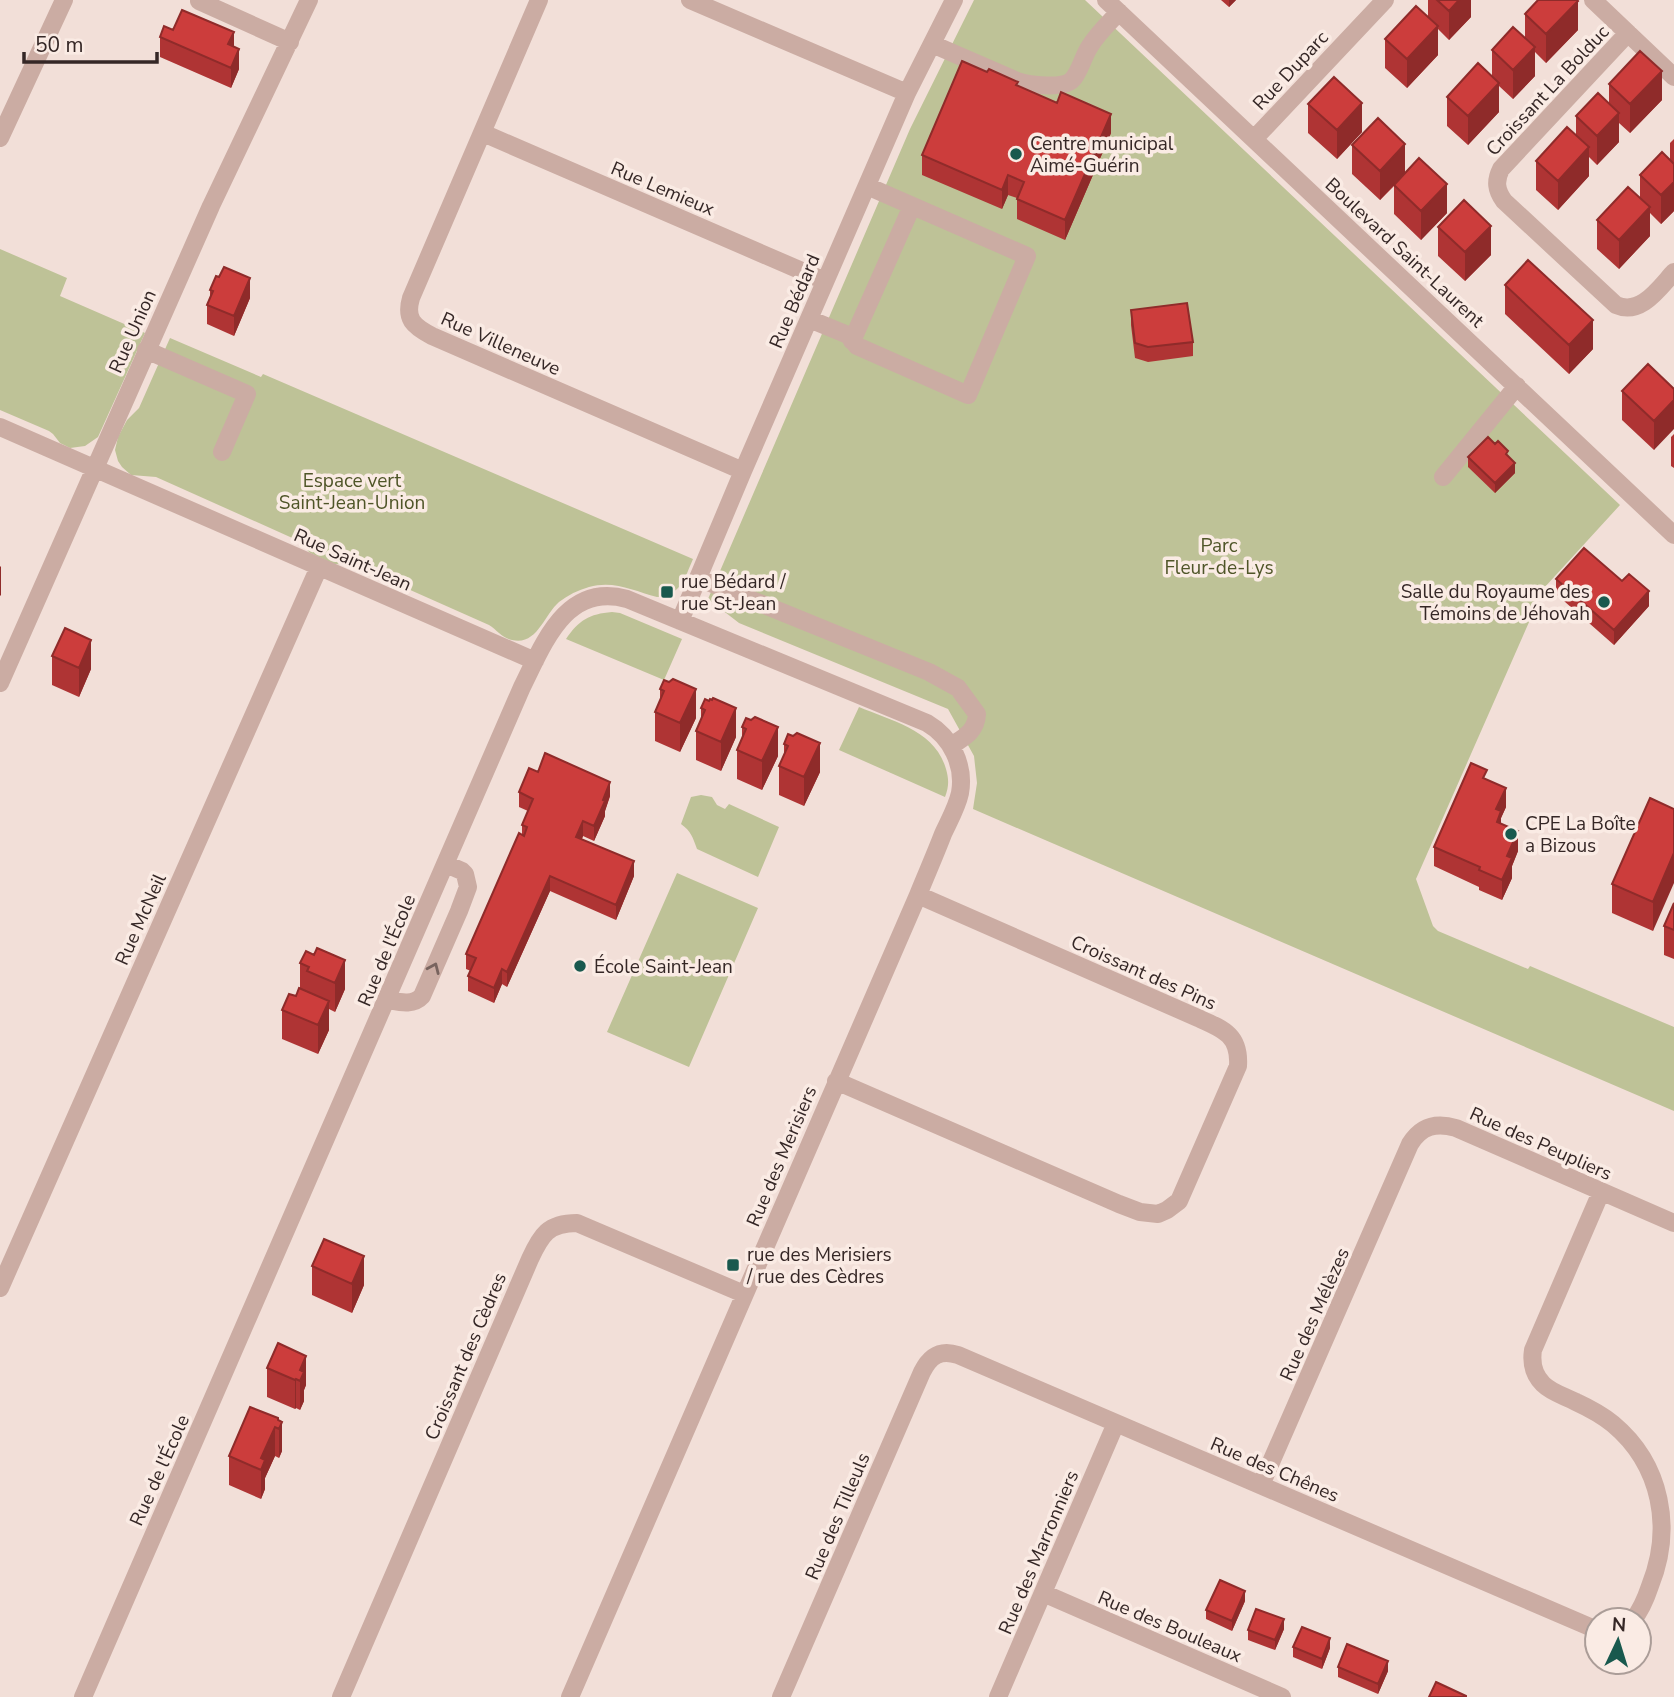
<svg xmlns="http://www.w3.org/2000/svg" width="1674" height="1697" font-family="'Nunito Sans',sans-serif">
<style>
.green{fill:#bec297}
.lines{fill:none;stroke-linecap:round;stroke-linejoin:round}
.minor{stroke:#cbaca3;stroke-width:18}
.wall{fill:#af3434}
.shaded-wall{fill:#8f2b2a}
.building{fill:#cc3d3c;stroke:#8f2b2a;stroke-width:2}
.oneway{stroke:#78635e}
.poi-dot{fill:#19594e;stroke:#faebe4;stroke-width:2.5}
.labels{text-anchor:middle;stroke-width:7;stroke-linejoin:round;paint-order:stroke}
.street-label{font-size:19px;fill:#352726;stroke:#faebe4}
.poi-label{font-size:19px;fill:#352726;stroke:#faebe4;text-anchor:start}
.park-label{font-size:19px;fill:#4f5528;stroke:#faebe4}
</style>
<rect width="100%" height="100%" fill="#f2dfd8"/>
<path class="green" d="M974,0H1085L1620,505L1544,588L1416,879L1433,926L1438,931L1528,969L1530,966L1674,1027V1111L973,809L977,783L974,756L948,709L739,623L708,599L910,129Z
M0,249L67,278L60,296L145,333L98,437L85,446L70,448L60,443L53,434L49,431L0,410Z
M170,338L261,377L263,374L693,559C685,577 681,596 657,597C634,591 614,580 589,587C578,590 568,595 559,602C544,615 537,646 512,640C502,638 497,630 489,625L354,565L334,564L310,553L299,541L156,477L131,475L122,467L118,461L115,450L118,437L127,420L139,408Z
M612,612L620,613L682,639L664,680L566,639C579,620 589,614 612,612Z
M859,707C892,721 935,730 946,769C949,779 949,787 945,797L839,750Z
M701,795L712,797L717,805L725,809L729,804L779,827L758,877L697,849C693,838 691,831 681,824L691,797Z
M677,873L758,908L689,1067L607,1032Z"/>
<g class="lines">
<path class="minor" d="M539,0L411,298C405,319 413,326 432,336L743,471
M690,0L907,93
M1106,0L1674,535
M1593,0L1674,77
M199,1L290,42
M1628,33L1501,169C1495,181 1496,190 1504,201L1616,305C1641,316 1659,288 1674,272
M932,44L1017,81C1029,85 1063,89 1072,80C1080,72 1083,56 1090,46C1098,33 1109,23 1119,12
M483,133L825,281
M0,138L64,0
M1254,139L1385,0
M809,319L848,335L857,346L968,395L1027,256L867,186
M852,341L912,206
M146,350L247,394L222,452
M0,427L535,661
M1443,477L1517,386
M698,578L929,672L958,688L977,714C976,732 964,737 951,746
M680,621L743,471L907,93L954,0
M0,683L211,206L309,0
M387,1000C399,1002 413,1006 422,996L459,911L468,887L465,874L462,871L446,864
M836,1081L1119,1204L1140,1212L1158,1214L1167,1210L1179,1201L1238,1066C1240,1035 1223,1029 1198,1018L918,895
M1601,1192L1533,1350C1531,1363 1533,1374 1543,1384C1552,1393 1565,1396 1576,1402C1589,1408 1602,1415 1613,1424C1662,1465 1673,1529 1650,1586C1646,1598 1641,1610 1633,1620
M0,1288L319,567
M1261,1485L1410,1144C1421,1126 1436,1122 1456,1128L1674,1223
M1043,1593L1282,1697
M83,1697L522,687C544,643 566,582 627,599L927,723C951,737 965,765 960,793C957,807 949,821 943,834C935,855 926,875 918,895L570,1697
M341,1697L530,1259C541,1235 548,1223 577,1223L744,1294
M781,1697L922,1372C930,1356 940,1349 958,1355L1597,1630
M998,1697L1116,1423"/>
</g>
<path class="wall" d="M1221,0H1236L1229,7Z
M1428,0H1471V17L1449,40L1438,29V55L1407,88L1385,68V39L1428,17Z
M1525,14L1578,30L1546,63L1535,52V76L1513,99L1499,86V112L1468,145L1447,126V97L1492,76V50L1525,38Z
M173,30L234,47L239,69L231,88L160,57V37Z
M1609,84L1662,100L1630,133L1619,123V142L1597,165L1589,157V176L1558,210L1536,190V161L1576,136V116L1609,104Z
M1018,86L1111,133L1065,240L1017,219V198L1008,195L1002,209L922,175V155Z
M1308,104L1362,132L1337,159L1308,133Z
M1674,139V211L1661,224L1650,213V236L1619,269L1597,249V220L1640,198V175L1670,160V143Z
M1352,145L1405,172L1447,213L1421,240L1394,214V186L1380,200L1352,174Z
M1438,227L1491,255L1465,281L1438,256Z
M1505,285L1593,349L1569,374L1505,314Z
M210,290L250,298L234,336L207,324V305L210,298Z
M1131,310L1193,342V356L1148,362L1135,358L1131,325Z
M1674,389L1654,450L1622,420V391Z
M1674,434V468L1671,466V437Z
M1468,457H1508L1515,473L1495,493L1468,467Z
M1556,579L1622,581L1649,606L1614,645L1556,594Z
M52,656L91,669L79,697L52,685Z
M664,680L696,718L680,752L655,741V712L660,701V689Z
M709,701L736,737L721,771L696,760V731L701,720V708Z
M746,718L778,756L762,790L737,779V750L742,739V727Z
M788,734L820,772L804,806L779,795V766L784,755V744Z
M1487,779L1506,807L1501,818V824L1518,851L1512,866V878L1502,900L1479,890V887L1434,866V847Z
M519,792L610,796L605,811V816L594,841L583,836L582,839L634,876L616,920L550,891L507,987L502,984L494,1003L468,991V976L471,971L466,969V954L522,835V825L528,811L519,807Z
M1674,809L1653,931L1612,913V884Z
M1674,903V959L1664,955V926Z
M306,951L345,989L335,1012L329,1009V1030L318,1054L282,1039V1010L296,996L300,989V963Z
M312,1266L364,1285L352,1313L312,1295Z
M278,1343L306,1385L304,1390V1401L300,1410L296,1408L295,1409L267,1397V1368Z
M278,1421L282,1451L279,1458L275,1456L265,1478V1489L261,1499L229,1485V1456Z
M1245,1601L1232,1631L1206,1619V1610Z
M1284,1629L1275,1650L1248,1640V1630Z
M1293,1647L1330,1648L1322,1669L1293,1657Z
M1338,1667L1388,1671L1378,1694L1338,1677Z"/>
<path class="shaded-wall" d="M1229,0H1236L1229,7Z
M1459,0H1471V17L1449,40V11Z
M1578,1V30L1546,63V34Z
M1438,26V55L1407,88V59Z
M234,32V52L228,44Z
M1535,47V76L1513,99V70Z
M239,49V69L231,88V68Z
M1662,71V100L1630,133V104Z
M1499,83V112L1468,145V116Z
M1362,103V132L1337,159V130Z
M1619,113V142L1597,165V136Z
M1111,114V133L1065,240V220Z
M1405,144V173L1380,200V171Z
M1589,147V176L1558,210V181Z
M1008,175V195L1002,209V190Z
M1674,182V211L1661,224V195Z
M1447,184V213L1421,240V211Z
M1650,207V236L1619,269V240Z
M1491,226V255L1465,281V252Z
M250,278V298L234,336V316Z
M1593,320V349L1569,374V345Z
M1674,400V429L1654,450V421Z
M1515,463V473L1495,493V483Z
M1,566V595L0,596V567Z
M1649,591V606L1614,645V630Z
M91,640V669L79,697V668Z
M696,689V718L680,752V723Z
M736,708V737L721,771V742Z
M778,727V756L762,790V761Z
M820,743V772L804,806V777Z
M610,782V796L605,811V816L594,841V826Z
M1506,788V807L1501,818V831L1497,842L1496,809Z
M583,821V836L576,852V837Z
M1518,831V851L1512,866V878L1502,900V880L1507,856Z
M1674,853V883L1653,931V902Z
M634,861V876L616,920V905Z
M550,876V891L507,987V972Z
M345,960V989L335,1012V983Z
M502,969V984L494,1003V988Z
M329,1001V1030L318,1054V1025Z
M364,1256V1285L352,1313V1284Z
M306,1356V1385L304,1390V1401L300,1410V1370Z
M296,1379V1408L295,1409V1380Z
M282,1422V1451L279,1458V1429Z
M275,1427V1456L265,1478V1489L261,1499V1458Z
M1245,1591V1601L1232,1631V1621Z
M1284,1619V1629L1275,1650V1640Z
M1330,1638V1648L1322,1669V1659Z
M1388,1661V1671L1378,1694V1684Z"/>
<path class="building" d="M1437,0H1459L1449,11Z
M1538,0H1577L1578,1L1546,34L1525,14Z
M1416,6L1438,26L1407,59L1385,39Z
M182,10L234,32L228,44L239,49L231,68L160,37L164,26L173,30Z
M1513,27L1535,47L1513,70L1492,50Z
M1640,51L1662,71L1630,104L1609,84Z
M962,61L987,72L989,69L1018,82L1016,85L1057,103L1061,92L1111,114L1065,220L1017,199L1024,182L1008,175L1002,190L922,155Z
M1478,63L1499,83L1468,116L1447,97Z
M1334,77L1362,103L1337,130L1308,104Z
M1598,93L1619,113L1597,136L1576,116Z
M1378,118L1405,144L1380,171L1352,145Z
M1567,127L1589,147L1558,181L1536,161Z
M1662,152L1674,164V182L1661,195L1640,175Z
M1419,158L1447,184L1421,211L1394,185Z
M1628,187L1650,207L1619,240L1597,220Z
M1464,200L1491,226L1465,252L1438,227Z
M1528,260L1593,320L1569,345L1505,285Z
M224,267L250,278L234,316L207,305L213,291L210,290L216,276L219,277Z
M1187,303L1193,342L1148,347L1135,343L1131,310Z
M1648,364L1674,389V400L1654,421L1622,391Z
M1488,437L1495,444L1498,441L1508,451L1506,454L1515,463L1495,483L1468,457Z
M1584,548L1622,581L1629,574L1649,591L1614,630L1556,579Z
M65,628L91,640L79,668L52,656Z
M673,679L696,689L680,723L655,712L664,691L660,689L664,680L669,682Z
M713,698L736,708L721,742L696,731L705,710L701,708L705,699L709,701L710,699L712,700Z
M755,717L778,727L762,761L737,750L746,729L742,727L746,718L751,720Z
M797,733L820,743L804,777L779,766L788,746L784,744L788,734L793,736Z
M545,753L610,782L603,800L605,801L594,826L583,821L576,837L634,861L616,905L550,876L507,972L502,969L494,988L468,976L476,958L466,954L519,833L524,836L527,827L522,825L533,799L519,792L529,768L538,772Z
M1471,763L1487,770L1483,778L1506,788L1496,809L1501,811L1497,822L1518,831L1507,856L1512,858L1502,880L1479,870L1480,867L1434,847Z
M1650,798L1674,809V853L1653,902L1612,884Z
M1674,903V930L1664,926Z
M317,948L345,960L335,983L307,971L309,967L300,963L306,951L314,955Z
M299,988L329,1001L318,1025L282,1010L289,994L296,996Z
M324,1239L364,1256L352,1284L312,1266Z
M278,1343L306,1356L300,1370L304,1372L300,1381L296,1379L295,1380L267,1368Z
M250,1407L278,1418V1420L282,1422L279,1429L275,1427L261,1458L265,1460L261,1470L229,1456Z
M1220,1580L1245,1591L1232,1621L1206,1610Z
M1256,1609L1284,1619L1275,1640L1248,1630Z
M1302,1627L1330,1638L1322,1659L1293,1647Z
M1347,1644L1388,1661L1378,1684L1338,1667Z
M1436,1682L1466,1696V1697H1429Z"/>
<defs><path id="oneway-chevron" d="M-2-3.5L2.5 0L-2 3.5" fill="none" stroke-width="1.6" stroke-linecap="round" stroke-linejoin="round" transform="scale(1.75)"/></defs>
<use class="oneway" href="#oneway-chevron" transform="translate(434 968) rotate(-66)"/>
<g class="poi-dot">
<circle cx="1016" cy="154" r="7"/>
<rect x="660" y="585" width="14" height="14" rx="3.5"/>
<circle cx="1604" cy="602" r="7"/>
<circle cx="1511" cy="834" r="7"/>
<circle cx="580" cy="966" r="7"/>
<rect x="726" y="1258" width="14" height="14" rx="3.5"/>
</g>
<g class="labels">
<g class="street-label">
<text transform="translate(1290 70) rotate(-47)" y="7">Rue Duparc</text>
<text transform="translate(1547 90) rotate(-47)" y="7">Croissant La Bolduc</text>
<text transform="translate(663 188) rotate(23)" y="7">Rue Lemieux</text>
<text transform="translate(1405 252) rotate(43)" y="7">Boulevard Saint-Laurent</text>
<text transform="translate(794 301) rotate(-67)" y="7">Rue Bédard</text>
<text transform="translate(132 331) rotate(-66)" y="7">Rue Union</text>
<text transform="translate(501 343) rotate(24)" y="7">Rue Villeneuve</text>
<text transform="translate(353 559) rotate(24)" y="7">Rue Saint-Jean</text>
<text transform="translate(140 919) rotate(-66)" y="7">Rue McNeil</text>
<text transform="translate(386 950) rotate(-67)" y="7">Rue de l'École</text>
<text transform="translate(1144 972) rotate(24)" y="7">Croissant des Pins</text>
<text transform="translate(1541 1143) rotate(24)" y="7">Rue des Peupliers</text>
<text transform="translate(781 1156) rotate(-67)" y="7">Rue des Merisiers</text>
<text transform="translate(1314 1314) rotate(-66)" y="7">Rue des Mélèzes</text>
<text transform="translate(465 1356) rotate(-67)" y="7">Croissant des Cèdres</text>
<text transform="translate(1275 1469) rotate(23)" y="7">Rue des Chênes</text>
<text transform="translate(159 1470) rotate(-66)" y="7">Rue de l'École</text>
<text transform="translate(837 1516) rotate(-67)" y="7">Rue des Tilleuls</text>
<text transform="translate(1038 1552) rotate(-67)" y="7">Rue des Marronniers</text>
<text transform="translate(1170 1626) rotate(23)" y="7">Rue des Bouleaux</text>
</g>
<g class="poi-label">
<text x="1030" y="150">Centre municipal<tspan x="1030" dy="22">Aimé-Guérin</tspan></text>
<text x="681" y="588">rue Bédard /<tspan x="681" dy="22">rue St-Jean</tspan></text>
<text x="1590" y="598" text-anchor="end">Salle du Royaume des<tspan x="1590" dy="22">Témoins de Jéhovah</tspan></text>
<text x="1525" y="830">CPE La Boîte<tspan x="1525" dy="22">a Bizous</tspan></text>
<text x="594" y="973">École Saint-Jean</text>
<text x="747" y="1261">rue des Merisiers<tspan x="747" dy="22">/ rue des Cèdres</tspan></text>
</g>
<g class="park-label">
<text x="352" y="487">Espace vert<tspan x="352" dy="22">Saint-Jean-Union</tspan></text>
<text x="1219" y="552">Parc<tspan x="1219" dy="22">Fleur-de-Lys</tspan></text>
</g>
</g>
<g transform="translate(1618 1641) rotate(4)"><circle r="33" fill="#faebe4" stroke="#ab9d98" stroke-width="2"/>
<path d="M0-5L12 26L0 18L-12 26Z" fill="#19594e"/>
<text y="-10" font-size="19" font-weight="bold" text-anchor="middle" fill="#352726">N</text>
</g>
<path d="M24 52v10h133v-10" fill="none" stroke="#352726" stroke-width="3.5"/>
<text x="35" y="52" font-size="21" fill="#352726" stroke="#faebe4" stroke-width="5" paint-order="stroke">50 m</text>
</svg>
